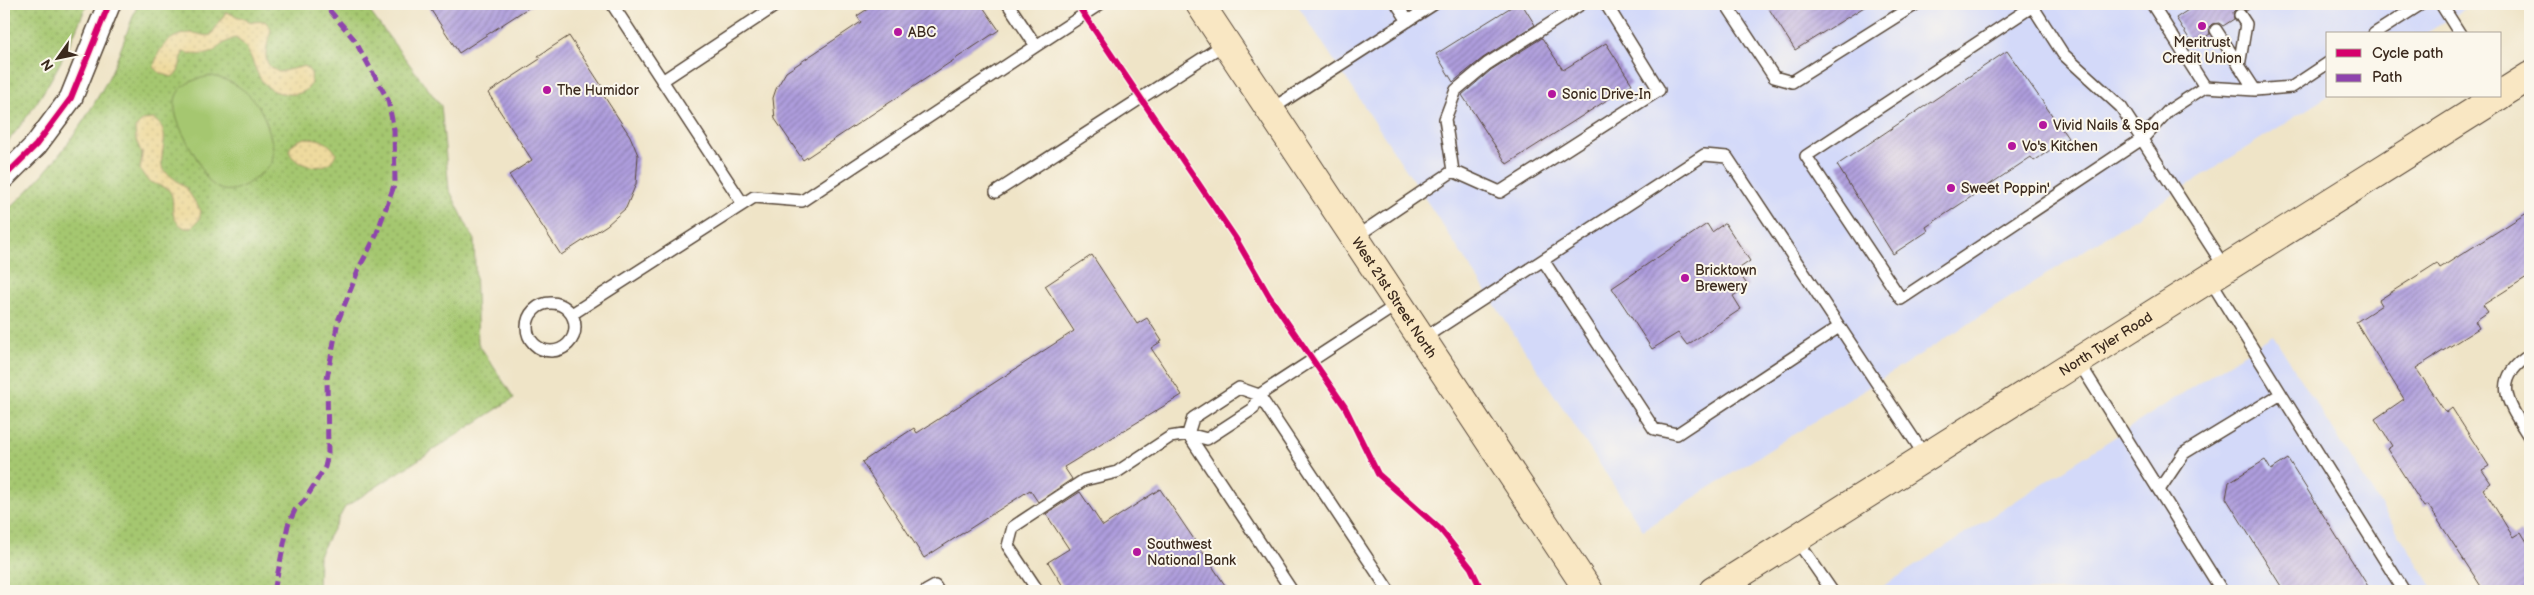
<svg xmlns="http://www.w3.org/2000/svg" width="2534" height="595" font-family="'Balsamiq Sans',sans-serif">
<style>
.built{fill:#d3d9f9}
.grass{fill:url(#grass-dots);stroke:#707847}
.sand{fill:url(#sand-dots);stroke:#94825e}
.park{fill:#a5c770;stroke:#707847}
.building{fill:url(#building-hatch)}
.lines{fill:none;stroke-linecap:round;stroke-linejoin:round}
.lane-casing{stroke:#564637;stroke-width:14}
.street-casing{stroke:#564637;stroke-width:25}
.secondary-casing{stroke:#564637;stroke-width:30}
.lane{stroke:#fff;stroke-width:11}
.street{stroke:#fff;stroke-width:22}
.secondary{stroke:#f9e7c3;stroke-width:28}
.quiet{stroke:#8e44ad;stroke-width:5;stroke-dasharray:10 5;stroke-linecap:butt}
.cycleway-casing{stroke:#fbf7ec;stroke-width:9}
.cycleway{stroke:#d6006c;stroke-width:6}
.poi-dot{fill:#b5179e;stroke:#fbf7ec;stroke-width:2}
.labels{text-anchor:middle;stroke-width:4;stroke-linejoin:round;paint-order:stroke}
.poi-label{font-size:14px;fill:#3b2a1e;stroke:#fbf7ec;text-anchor:start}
.street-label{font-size:14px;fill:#3b2a1e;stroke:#fbf7ec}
</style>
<defs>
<pattern id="grass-dots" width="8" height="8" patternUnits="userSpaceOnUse" patternTransform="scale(1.25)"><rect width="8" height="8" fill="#a5c770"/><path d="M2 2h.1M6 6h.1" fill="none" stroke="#88a25b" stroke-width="1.8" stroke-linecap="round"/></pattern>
<pattern id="sand-dots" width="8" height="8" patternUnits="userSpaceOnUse" patternTransform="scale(1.25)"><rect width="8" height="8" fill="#eeda9e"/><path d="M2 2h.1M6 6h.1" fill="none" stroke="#cdbb88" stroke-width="1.8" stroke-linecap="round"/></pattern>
<pattern id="building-hatch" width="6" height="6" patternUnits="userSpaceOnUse" patternTransform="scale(1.25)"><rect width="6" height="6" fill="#ae9ddd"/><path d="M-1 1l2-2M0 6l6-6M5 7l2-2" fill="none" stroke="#8f80b3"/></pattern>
</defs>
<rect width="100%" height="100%" fill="#fbf7ec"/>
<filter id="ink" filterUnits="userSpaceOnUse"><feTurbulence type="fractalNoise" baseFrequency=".02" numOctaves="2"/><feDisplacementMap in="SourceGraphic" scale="10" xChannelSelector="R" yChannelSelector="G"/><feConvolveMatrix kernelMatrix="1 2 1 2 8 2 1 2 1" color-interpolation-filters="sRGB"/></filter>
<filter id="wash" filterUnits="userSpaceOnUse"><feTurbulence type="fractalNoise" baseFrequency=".0096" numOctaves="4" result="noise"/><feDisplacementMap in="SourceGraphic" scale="20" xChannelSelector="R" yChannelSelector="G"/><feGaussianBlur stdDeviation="1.12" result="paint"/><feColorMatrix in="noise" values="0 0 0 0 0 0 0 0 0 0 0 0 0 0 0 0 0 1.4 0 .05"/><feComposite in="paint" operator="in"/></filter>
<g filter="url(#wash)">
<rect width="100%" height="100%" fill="#efe4c7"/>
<path class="built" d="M1297,4H2473L2425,34H2328V96L1643,530Z
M2273,335L2435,591H1876Z"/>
<path class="grass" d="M4,4H87C65,58 42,101 4,146Z
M138,4H364L441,106L449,189L474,240L478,343L514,398L345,507L319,555L318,591H4V213C48,175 83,127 110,75C121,52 128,27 138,4Z"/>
<path class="sand" d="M226,12L252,22L265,21L271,28C269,45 257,63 279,72L305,66L311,73C312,81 311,89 302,92C297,95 291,94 286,94C248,89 260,51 235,38C210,47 220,60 183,52L178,72L172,77L160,73L154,67C158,47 170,34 192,33C198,33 204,37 211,35Z
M153,119C175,131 157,153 163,170L186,188L201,211L199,220L191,228H185C164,217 179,202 168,189L148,181L140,170L142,154L136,140L135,128L143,120Z
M305,138C319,138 328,141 336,153C327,185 260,152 305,138Z"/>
<path class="park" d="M212,76C244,83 263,104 270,135C272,143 275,152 272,161C268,170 257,176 250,182C242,188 227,194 218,188C207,183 201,167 196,157C175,122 155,84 212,76Z"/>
<g id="blocks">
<path class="building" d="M427,4H534L459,53Z
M875,4H981L999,30L803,160L775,119L773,98L776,89L786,72L861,22L857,16Z
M1516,4H1522L1535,25L1483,58L1453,82L1436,54Z
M1766,4H1869L1795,50Z
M2197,4H2257L2246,11L2243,8L2236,9L2233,12L2234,19L2223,26L2219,23L2212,24L2209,27L2210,34L2193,45L2176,18Z
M569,36L605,91L602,93L630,136L638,155L636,184L626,208L607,225L561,255L509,175L532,160L488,93L540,59L538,56Z
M1542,38L1563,70L1606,43L1632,84L1507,164L1462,95L1491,70Z
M2007,51L2068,138L2034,161L2031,157L1926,227L1928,231L1893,254L1837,165Z
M2530,211V275L2483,305L2488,312L2475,321L2479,328L2416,368L2446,413L2452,408L2489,466L2482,470L2491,483L2483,489L2496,509L2513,537L2521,532L2530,547V591H2484L2428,505L2424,507L2387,449L2392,446L2375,419L2404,399L2356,322L2382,305L2379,300L2437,263L2440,268Z
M1725,223L1750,261L1737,270L1748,286L1733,296L1741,309L1687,345L1678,333L1652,349L1612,288L1707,224L1712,232Z
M1092,255L1137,324L1147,318L1162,341L1151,348L1182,395L1064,467L1072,479L1038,502L1030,490L924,558L862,462L914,428L917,433L1074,331L1045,286Z
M2288,459L2371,591H2284L2226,498L2229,482L2265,460L2271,470Z
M1160,489L1229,591H1066L1048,562L1069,549L1046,514L1080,492L1103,526Z"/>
</g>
</g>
<g filter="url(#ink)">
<use href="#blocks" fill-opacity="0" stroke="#564637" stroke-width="1"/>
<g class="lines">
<g class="lane-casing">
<path id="lane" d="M612,4L743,204
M1008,4L1036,46L1100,4
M1397,4L1408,21
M1726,4L1774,77L1792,82L1916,4
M2031,4L2063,54L2121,107L2225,268
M2152,4L2205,87
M2441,4L2460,34
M2033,6L1806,156L1901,299L2142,139L2168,111L2205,87L2255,90L2292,87L2328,63
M2216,30L2255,90
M2374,34L2421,4
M2239,66L2246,24L2240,15
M662,81L778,4
M1270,110L1434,4
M1453,171L1500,192L1659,90L1606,4
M1453,171L1445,119L1456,90L1487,64L1581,4
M996,192L1226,43
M1354,238L1453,171
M1543,260L1654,429L1677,434L1839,327
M527 327a24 24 0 1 1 48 0a24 24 0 1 1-48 0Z
M572,314L754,197L802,201L1036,46
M1422,339L1704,155L1727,157L1925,456
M2530,355C2489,381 2510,406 2530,438
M2078,361L2222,591
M2281,394L2404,591
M2159,490L2184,453L2281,394L2209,278
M1796,539L1832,591
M926,591L935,586L938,591
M1038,591L1008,546L1013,527L1084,480L1117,472L1170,437L1188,434L1207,439L1253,409L1259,395L1398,304
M1292,591L1188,434L1193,418L1239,388L1259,395L1389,591"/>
</g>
<g class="street-casing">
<path id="street" d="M4,177L36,145L71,98L109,4"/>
</g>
<g class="secondary-casing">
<g id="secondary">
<path id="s1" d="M1200,4L1589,591"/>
<path d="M2500,95L2530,76"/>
<path id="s2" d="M1713,591L2499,96"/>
</g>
</g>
<use href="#lane" class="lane"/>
<use href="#street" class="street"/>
<use href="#secondary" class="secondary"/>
<path class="quiet" d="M274,591L288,525L295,510L305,500L325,467L328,454L327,378L338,321L360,266L375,238L395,183L394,130L388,100L354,39L324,4"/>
<g class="cycleway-casing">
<path id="cycleway" d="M1077,4L1236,239L1269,296L1345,407L1378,474L1441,530L1471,568L1482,591
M4,177L36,145L71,98L109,4"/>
</g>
<use href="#cycleway" class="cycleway"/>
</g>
</g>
<g class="poi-dot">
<circle cx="2202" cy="26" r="5"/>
<circle cx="898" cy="32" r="5"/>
<circle cx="547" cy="90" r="5"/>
<circle cx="1552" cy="94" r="5"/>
<circle cx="2043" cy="125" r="5"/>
<circle cx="2012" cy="146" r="5"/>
<circle cx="1951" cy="188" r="5"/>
<circle cx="1685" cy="278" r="5"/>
<circle cx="1137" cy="552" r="5"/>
</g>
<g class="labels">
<g class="poi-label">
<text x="908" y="37">ABC</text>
<text x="2202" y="47" text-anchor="middle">Meritrust<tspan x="2202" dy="16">Credit Union</tspan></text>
<text x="557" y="95">The Humidor</text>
<text x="1562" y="99">Sonic Drive-In</text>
<text x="2053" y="130">Vivid Nails &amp; Spa</text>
<text x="2022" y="151">Vo's Kitchen</text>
<text x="1961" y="193">Sweet Poppin'</text>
<text x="1695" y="275">Bricktown<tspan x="1695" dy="16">Brewery</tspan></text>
<text x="1147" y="549">Southwest<tspan x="1147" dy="16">National Bank</tspan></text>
</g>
<g class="street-label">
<text dy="5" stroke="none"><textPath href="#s1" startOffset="352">West 21st Street North</textPath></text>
<text dy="5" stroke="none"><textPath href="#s2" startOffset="464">North Tyler Road</textPath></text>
</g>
</g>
<rect width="2534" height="595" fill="none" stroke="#fbf7ec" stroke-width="20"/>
<rect x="2326" y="32" width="175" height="65" fill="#fbf7ec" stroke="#aea59a"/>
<rect x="2336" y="49" width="25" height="8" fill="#d6006c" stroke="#aea59a"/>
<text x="2372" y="58" font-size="15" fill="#3b2a1e">Cycle path</text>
<rect x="2336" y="74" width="25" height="8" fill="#8e44ad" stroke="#aea59a"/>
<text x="2372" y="82" font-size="15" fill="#3b2a1e">Path</text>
<g transform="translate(58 58) rotate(237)" stroke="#fbf7ec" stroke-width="4" paint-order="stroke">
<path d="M0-4L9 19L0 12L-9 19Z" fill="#3b2a1e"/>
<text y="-8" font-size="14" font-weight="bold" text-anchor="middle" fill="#3b2a1e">N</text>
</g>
</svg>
